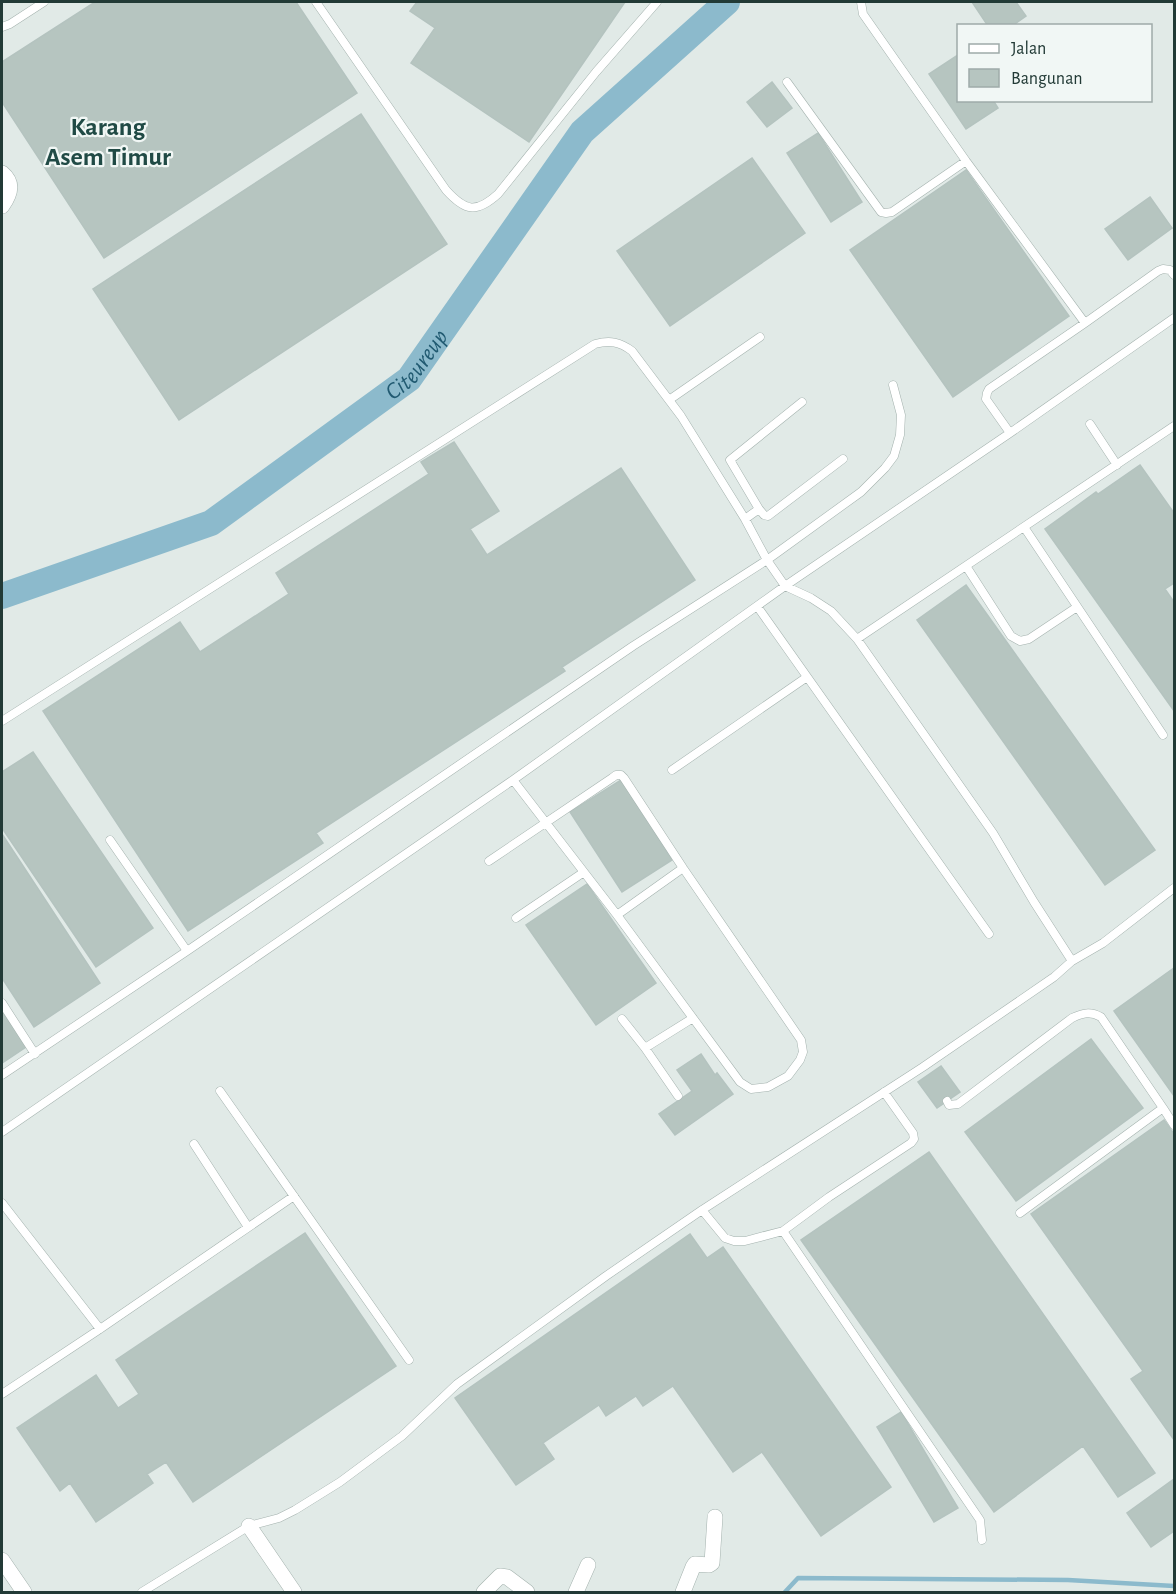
<svg xmlns="http://www.w3.org/2000/svg" width="1176" height="1594" font-family="'Alegreya Sans',sans-serif">
<style>
.lines{fill:none;stroke-linecap:round;stroke-linejoin:round}
.stream{stroke:#8cbacc;stroke-width:4.5}
.river{stroke:#8cbacc;stroke-width:26}
.building{fill:#b6c5c0;stroke:#b4c3bf;stroke-width:1.5}
.service-casing{stroke:#a4b2ae;stroke-width:9}
.minor-casing{stroke:#a4b2ae;stroke-width:16}
.service{stroke:#fff;stroke-width:8}
.minor{stroke:#fff;stroke-width:15}
.labels{text-anchor:middle;stroke-width:4.5;stroke-linejoin:round;paint-order:stroke}
.water-label{font-size:24px;font-style:italic;fill:#215a71;stroke:#f1f7f5}
.quarter-label{font-size:26px;font-weight:bold;fill:#204a45;stroke:#f1f7f5}
</style>
<rect width="100%" height="100%" fill="#e1eae7"/>
<g class="lines">
<path class="stream" d="M785,1592L798,1578L1068,1580L1174,1586"/>
<path class="river" id="s1" d="M2,596L211,523L409,379L582,132L727,2"/>
</g>
<path class="building" d="M95,2H296L357,93L104,258L2,102V62Z
M417,2H625L529,142L411,63L435,28L410,11Z
M972,2H1016L1026,16L1012,26H988Z
M958,55V100H993L998,108L966,129L929,74Z
M772,82L792,108L767,127L747,102Z
M361,114L447,244L179,420L93,289Z
M818,133L862,202L831,222L787,153Z
M752,158L805,233L670,326L617,251Z
M966,170L1069,316L953,397L850,250Z
M1150,197L1172,228L1128,260L1105,229Z
M454,442L499,511L470,529L487,555L621,468L695,580L562,667L565,671L316,833L323,843L188,931L43,711L180,622L200,652L289,594L276,573L429,474L421,462Z
M1140,465L1174,513V583L1165,589L1174,602V711L1045,529L1096,492L1098,494Z
M966,585L1155,850L1105,885L917,620Z
M33,752L153,928L96,967L2,828V772Z
M621,780L672,860L622,892L570,812Z
M2,834L100,983L34,1027L2,978Z
M587,884L656,983L596,1025L526,925Z
M1174,968V1096L1114,1011Z
M2,1010L26,1047L2,1063Z
M1091,1039L1143,1108L1016,1201L965,1132Z
M701,1054L715,1075L717,1073L733,1094L675,1135L659,1114L692,1091L677,1070Z
M941,1066L960,1092L937,1108L918,1082Z
M1164,1120L1174,1134V1440L1131,1379L1143,1371L1031,1214Z
M929,1152L1155,1473L1118,1497L1083,1446L994,1512L801,1240Z
M305,1233L396,1366L193,1502L166,1462L147,1474L153,1483L96,1522L70,1483L60,1491L17,1428L96,1375L118,1408L139,1394L116,1360Z
M690,1234L707,1258L723,1247L891,1487L821,1536L762,1452L733,1472L673,1386L643,1406L636,1396L606,1416L599,1405L543,1443L554,1459L516,1485L455,1398Z
M901,1412L958,1508L934,1522L877,1427Z
M1174,1479V1531L1151,1547L1127,1513Z"/>
<g class="lines">
<g class="service-casing">
<path id="service" d="M316,2L446,190C465,211 476,214 498,194L596,72L657,2
M861,2L863,14L966,161L1085,323
M2,27L10,24L44,2
M787,82L881,212L886,213L892,212L966,161
M669,400L760,337
M1090,424L1117,465
M1010,433L986,399L987,393L989,389L1085,323L1158,271L1163,269L1170,270L1174,275
M759,509L764,515L768,516L843,459
M745,519L759,509L730,460L802,402
M1024,527L1163,735
M966,566L1011,636L1020,641L1029,639L1077,607
M757,606L989,934
M857,639L1174,426
M2,721L595,344C610,340 620,342 632,351L681,416L745,519L767,560L861,492L885,468L894,456L900,435L901,415L893,385
M672,770L807,677
M513,780L617,915L740,1082L751,1089L768,1087L788,1076L800,1060L803,1052L801,1040L683,868L617,915
M110,840L187,951
M489,861L612,778L616,775H621L624,778L683,868
M516,918L584,872
M1072,961L1103,943L1174,888
M2,1003L35,1054
M622,1019L645,1048L693,1018
M645,1048L678,1096
M2,1075L187,951L633,646L767,560L785,586L1010,433L1174,318
M220,1091L409,1360
M947,1101L949,1105L958,1104L1072,1018C1083,1013 1090,1011 1101,1017L1163,1108L1020,1213
M1163,1108L1174,1125
M2,1132L513,780L785,586L811,598L831,611L857,639L993,833L1034,902L1072,961L1054,977L923,1067L702,1210L606,1276L457,1384L402,1436L340,1482L295,1510L279,1518L249,1526L142,1592
M194,1144L248,1227
M2,1203L100,1329
M702,1210L725,1238L734,1241H745L783,1231L829,1197L911,1143L914,1139L913,1133L884,1092
M783,1231L980,1520L982,1540
M2,1394L100,1329L294,1196"/>
</g>
<g class="minor-casing">
<path id="minor" d="M2,173C14,183 10,195 2,206
M249,1526L294,1592
M2,1560L24,1592
M484,1592L500,1576L507,1577L527,1592
M576,1592L588,1565
M683,1592L693,1567L695,1564L709,1565L712,1563L715,1517"/>
</g>
<use href="#service" class="service"/>
<use href="#minor" class="minor"/>
</g>
<g class="labels">
<g class="water-label">
<text dy="8" stroke="none"><textPath href="#s1" startOffset="482">Citeureup</textPath></text>
</g>
<g class="quarter-label">
<text x="108" y="135">Karang<tspan x="108" dy="30">Asem Timur</tspan></text>
</g>
</g>
<rect width="1176" height="1594" fill="none" stroke="#223a36" stroke-width="6"/>
<rect x="957" y="24" width="195" height="78" fill="#f1f7f5" stroke="#9eaba9" stroke-width="1.5"/>
<rect x="969" y="44" width="30" height="9" fill="#ffffff" stroke="#9eaba9" stroke-width="1.5"/>
<text x="1011" y="54" font-size="18" fill="#223a36">Jalan</text>
<rect x="969" y="69" width="30" height="18" fill="#b6c5c0" stroke="#9eaba9" stroke-width="1.5"/>
<text x="1011" y="84" font-size="18" fill="#223a36">Bangunan</text>
</svg>
